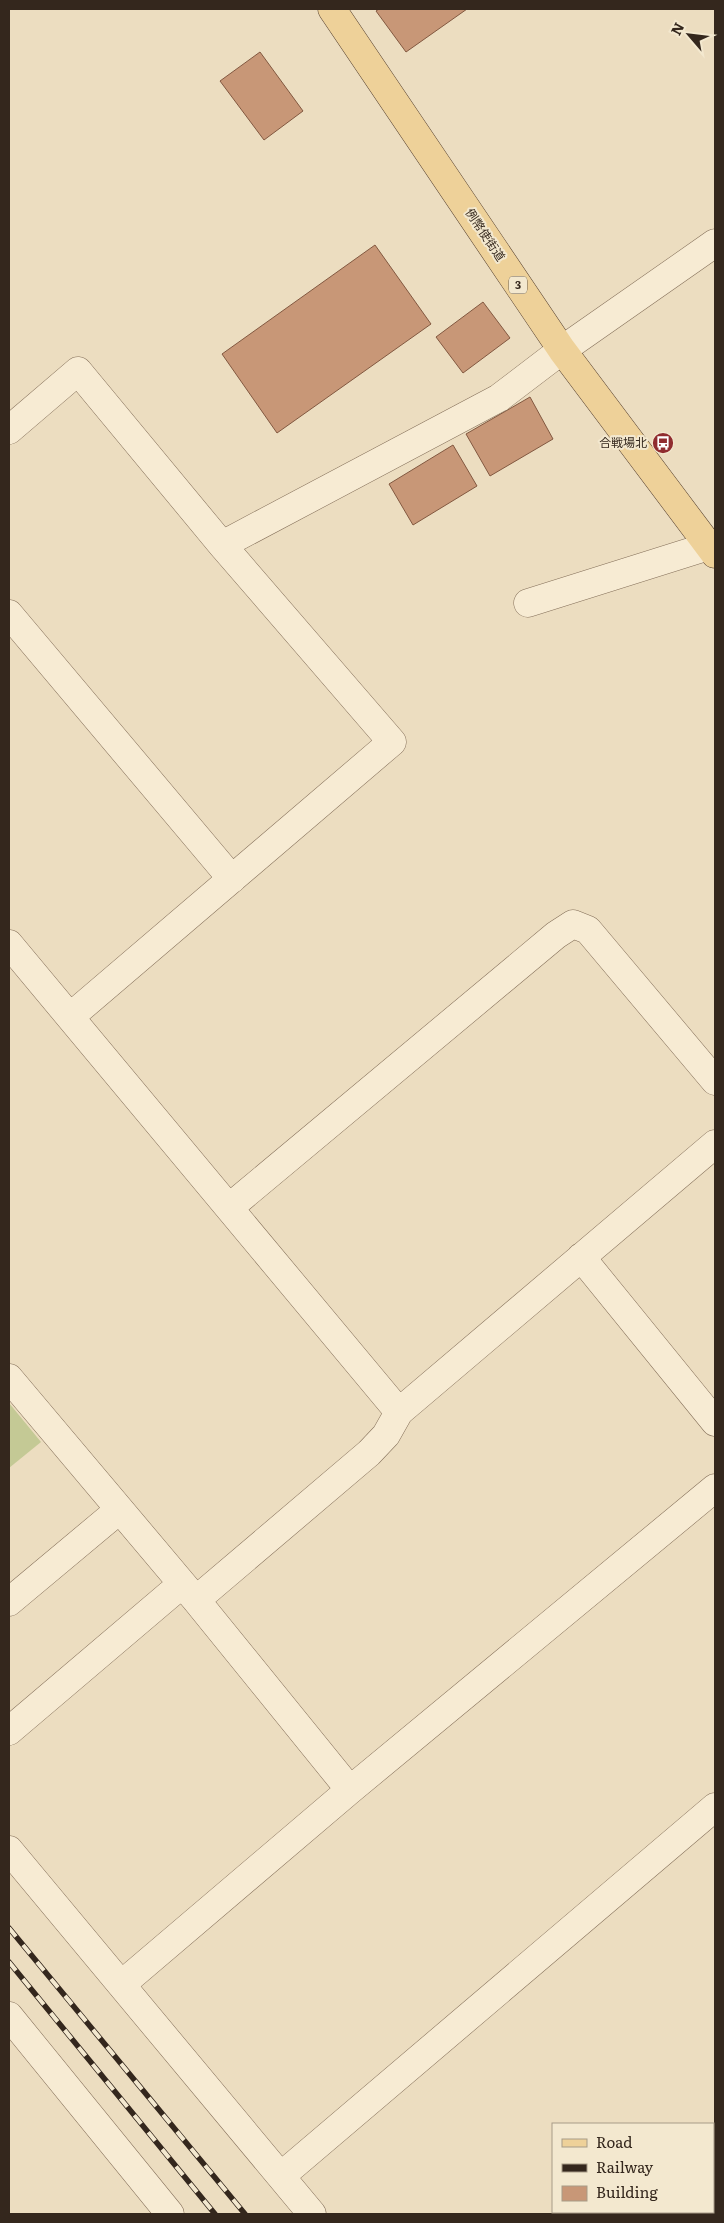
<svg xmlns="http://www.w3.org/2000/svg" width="724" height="2223" font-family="Literata,'Noto Sans JP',serif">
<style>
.green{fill:#c4c995}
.building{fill:#c89777;stroke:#825840}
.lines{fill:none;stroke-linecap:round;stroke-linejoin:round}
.minor-casing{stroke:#846f59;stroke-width:29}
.major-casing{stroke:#523d2d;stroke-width:29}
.minor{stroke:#f7ebd3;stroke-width:28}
.major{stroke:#eed199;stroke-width:28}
.rail-casing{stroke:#34271d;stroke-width:5.5}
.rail{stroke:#f3e8cf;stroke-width:4;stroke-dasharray:11;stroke-linecap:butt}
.labels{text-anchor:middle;stroke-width:4;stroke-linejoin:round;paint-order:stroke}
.shield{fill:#f3e8cf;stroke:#6d6152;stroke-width:1}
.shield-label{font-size:11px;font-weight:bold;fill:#34271d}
.street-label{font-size:12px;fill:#34271d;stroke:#f3e8cf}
.poi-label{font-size:12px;fill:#34271d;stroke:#f3e8cf;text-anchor:end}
</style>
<rect width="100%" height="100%" fill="#ecddc0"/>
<path class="green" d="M9,1403L41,1442L9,1468Z"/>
<path class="building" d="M379,9H467L406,52L376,11Z
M260,52L303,111L264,140L220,81Z
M375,245L431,324L277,433L222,354Z
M483,302L510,338L463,373L436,337Z
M530,397L553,439L490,476L466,434Z
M453,445L477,486L413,525L389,484Z"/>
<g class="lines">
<g class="minor-casing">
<path id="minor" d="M9,430L78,371L222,545L392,742L70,1017
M222,545L499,398L562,350L715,243
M528,603L709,546
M9,614L232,879
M9,944L399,1412
M230,1207L556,935L573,924L588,930L715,1081
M581,1257L715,1422
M9,1378L196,1600L350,1790
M196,1600L369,1453L386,1435L399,1412L715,1144
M9,1602L119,1510
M9,1731L182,1584
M9,1850L312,2214
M122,1984L350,1790L715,1488
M9,2016L170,2214
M713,2145L715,2143
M281,2176L715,1807
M629,2214L632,2212"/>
</g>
<g class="major-casing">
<path id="major" d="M332,9L562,350L715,554"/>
</g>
<use href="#minor" class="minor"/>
<use href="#major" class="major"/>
<g class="rail-casing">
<path id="rail" d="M9,1928L245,2214
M9,1962L215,2214"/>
</g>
<use href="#rail" class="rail"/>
</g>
<defs>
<g id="bus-disc" transform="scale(1.125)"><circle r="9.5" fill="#902c2f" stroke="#f3e8cf"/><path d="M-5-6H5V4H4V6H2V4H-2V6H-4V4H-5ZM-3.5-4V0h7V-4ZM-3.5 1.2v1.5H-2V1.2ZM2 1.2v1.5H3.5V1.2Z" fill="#fff"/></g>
</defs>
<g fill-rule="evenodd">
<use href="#bus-disc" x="663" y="443"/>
</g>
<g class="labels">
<rect class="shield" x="509" y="276.5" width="18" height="17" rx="4"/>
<g class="shield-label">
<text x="518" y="289">3</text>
</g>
<g class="street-label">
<text transform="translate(485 235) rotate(56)" y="4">例幣使街道</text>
</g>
<g class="poi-label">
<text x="647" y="447">合戦場北</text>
</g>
</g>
<rect width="724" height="2223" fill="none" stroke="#34271d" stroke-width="20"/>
<rect x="552" y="2123" width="162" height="90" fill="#f3e8cf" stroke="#a79b88"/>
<rect x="562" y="2139" width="25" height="8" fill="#eed199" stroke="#a79b88"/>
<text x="596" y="2148" font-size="15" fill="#34271d">Road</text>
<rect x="562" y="2164" width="25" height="8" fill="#34271d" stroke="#a79b88"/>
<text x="596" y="2173" font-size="15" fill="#34271d">Railway</text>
<rect x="562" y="2186" width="25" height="15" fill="#c89777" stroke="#a79b88"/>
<text x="596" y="2198" font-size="15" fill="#34271d">Building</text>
<g transform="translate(689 35) rotate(298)" stroke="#f3e8cf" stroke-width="4" paint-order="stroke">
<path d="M0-4L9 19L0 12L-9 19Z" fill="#34271d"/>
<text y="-8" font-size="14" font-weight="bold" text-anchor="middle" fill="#34271d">N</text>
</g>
</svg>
